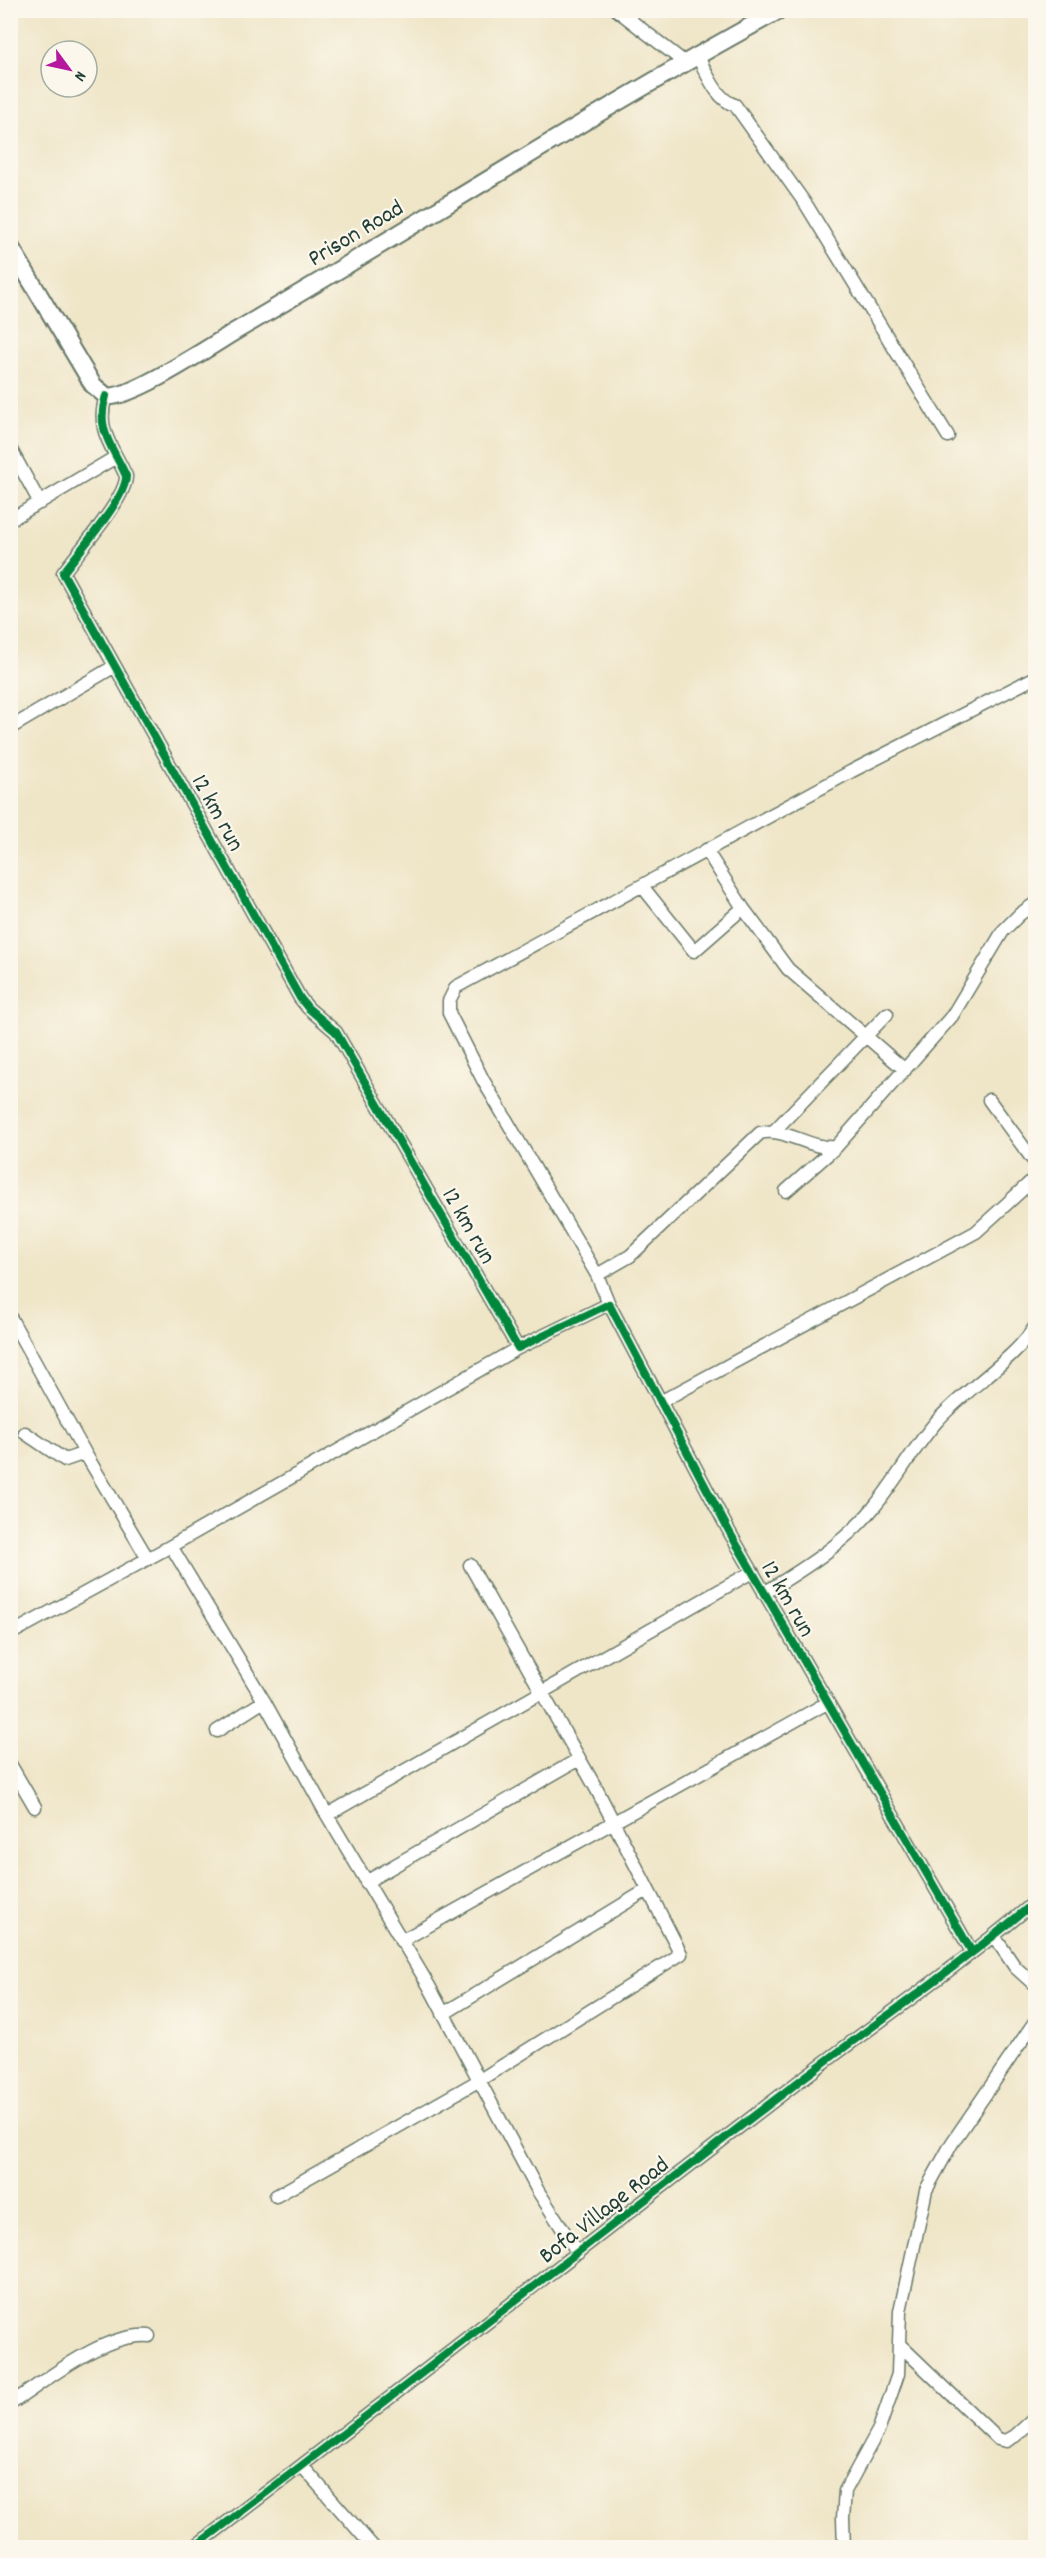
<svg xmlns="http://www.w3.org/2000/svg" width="1046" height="2558" font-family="Dekko,sans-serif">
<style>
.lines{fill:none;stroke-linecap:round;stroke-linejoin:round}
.street-casing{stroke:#687867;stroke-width:15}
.secondary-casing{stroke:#687867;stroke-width:20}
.street{stroke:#fff;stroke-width:12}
.secondary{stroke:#fff;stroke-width:16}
.cycleway-casing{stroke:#fbf7ec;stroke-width:11}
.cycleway{stroke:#00873e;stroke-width:8}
.labels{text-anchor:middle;stroke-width:4.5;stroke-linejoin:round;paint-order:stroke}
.street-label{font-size:24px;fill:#1f3d34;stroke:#fbf7ec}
</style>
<rect width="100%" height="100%" fill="#fbf7ec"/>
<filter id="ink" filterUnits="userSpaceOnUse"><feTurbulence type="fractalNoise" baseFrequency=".0167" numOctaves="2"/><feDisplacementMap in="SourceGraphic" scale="12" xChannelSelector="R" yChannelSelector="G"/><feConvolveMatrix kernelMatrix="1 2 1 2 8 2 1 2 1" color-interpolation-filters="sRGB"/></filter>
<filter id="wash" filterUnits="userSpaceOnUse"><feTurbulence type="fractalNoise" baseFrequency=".008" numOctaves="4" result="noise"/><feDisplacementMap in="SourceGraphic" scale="24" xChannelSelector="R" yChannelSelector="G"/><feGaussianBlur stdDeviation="1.35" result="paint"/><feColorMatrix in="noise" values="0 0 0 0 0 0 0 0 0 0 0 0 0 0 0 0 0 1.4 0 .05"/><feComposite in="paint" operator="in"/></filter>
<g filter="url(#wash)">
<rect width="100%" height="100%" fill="#efe5c7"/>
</g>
<g filter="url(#ink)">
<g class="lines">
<g class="street-casing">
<path id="street" d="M617,10L684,62
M697,55C706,71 716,100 735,105L807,206L948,436
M106,396C95,430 113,447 126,476C127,498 77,553 63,573L300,998L308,1008L336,1032L518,1348L609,1304L730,1533L972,1952
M10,448L40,503
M10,520L116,457
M10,728L115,666
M706,850L743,908L788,969L905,1070
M642,886L694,951L743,908
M989,1100L1036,1164
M774,1131L887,1014
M1028,1184L1036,1197
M786,1191L836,1147
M597,1275L630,1256L760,1133C783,1126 810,1150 836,1147L952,1016L1003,931L1020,914L1036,903
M609,1304L597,1275L483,1080L449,1013V1001L456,987L852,771L1036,677
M10,1317L85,1453
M660,1402L976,1232L1036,1177
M25,1433L65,1460L85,1453L148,1559
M171,1546L264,1701L327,1815L429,1986L538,2191L578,2253
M764,1593C804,1569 845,1543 875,1506C897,1479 914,1447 937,1421C964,1390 1017,1358 1036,1325
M10,1634L171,1546L518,1348
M217,1731L264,1701
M10,1764L35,1807
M327,1815L752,1572
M366,1882L579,1759
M994,1936L1015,1967L1036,1986
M401,1941L827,1703
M443,2014L647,1890
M276,2196L478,2081L681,1954L597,1790L470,1565
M899,2344L998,2439L1006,2441L1015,2436L1036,2417
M10,2404C49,2379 102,2333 149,2336
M302,2466L374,2548
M193,2548C394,2397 590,2241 789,2089C871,2026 957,1968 1036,1901
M844,2548L843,2518L845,2491L879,2429L898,2374L900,2311L926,2190L952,2143L1036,2020"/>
</g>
<g class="secondary-casing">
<path id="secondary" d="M10,246L93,385L106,396C128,401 211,346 234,332C416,226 594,111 780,10"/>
</g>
<use href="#street" class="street"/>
<use href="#secondary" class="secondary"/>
<g class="cycleway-casing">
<path id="cycleway" d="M106,396C95,430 113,447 126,476C127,498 77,553 63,573L300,998L308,1008L336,1032L518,1348L609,1304L730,1533L972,1952
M193,2548C394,2397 590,2241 789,2089C871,2026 957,1968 1036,1901"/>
</g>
<use href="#cycleway" class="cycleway"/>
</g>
</g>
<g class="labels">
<g class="street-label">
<text transform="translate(355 232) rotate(-31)" y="8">Prison Road</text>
<text transform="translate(219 812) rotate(61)" y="8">12 km run</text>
<text transform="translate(470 1225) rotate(60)" y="8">12 km run</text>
<text transform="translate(789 1598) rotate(60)" y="8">12 km run</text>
<text transform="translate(603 2209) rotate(-38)" y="8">Bofa Village Road</text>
</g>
</g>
<rect width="1046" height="2558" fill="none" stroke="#fbf7ec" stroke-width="36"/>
<g transform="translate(69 69) rotate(123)"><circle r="28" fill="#fbf7ec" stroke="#a3ada2" stroke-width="1.5"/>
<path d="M0-4.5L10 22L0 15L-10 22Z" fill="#b5179e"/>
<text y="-9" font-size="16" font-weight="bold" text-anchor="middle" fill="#1f3d34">N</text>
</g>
</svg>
